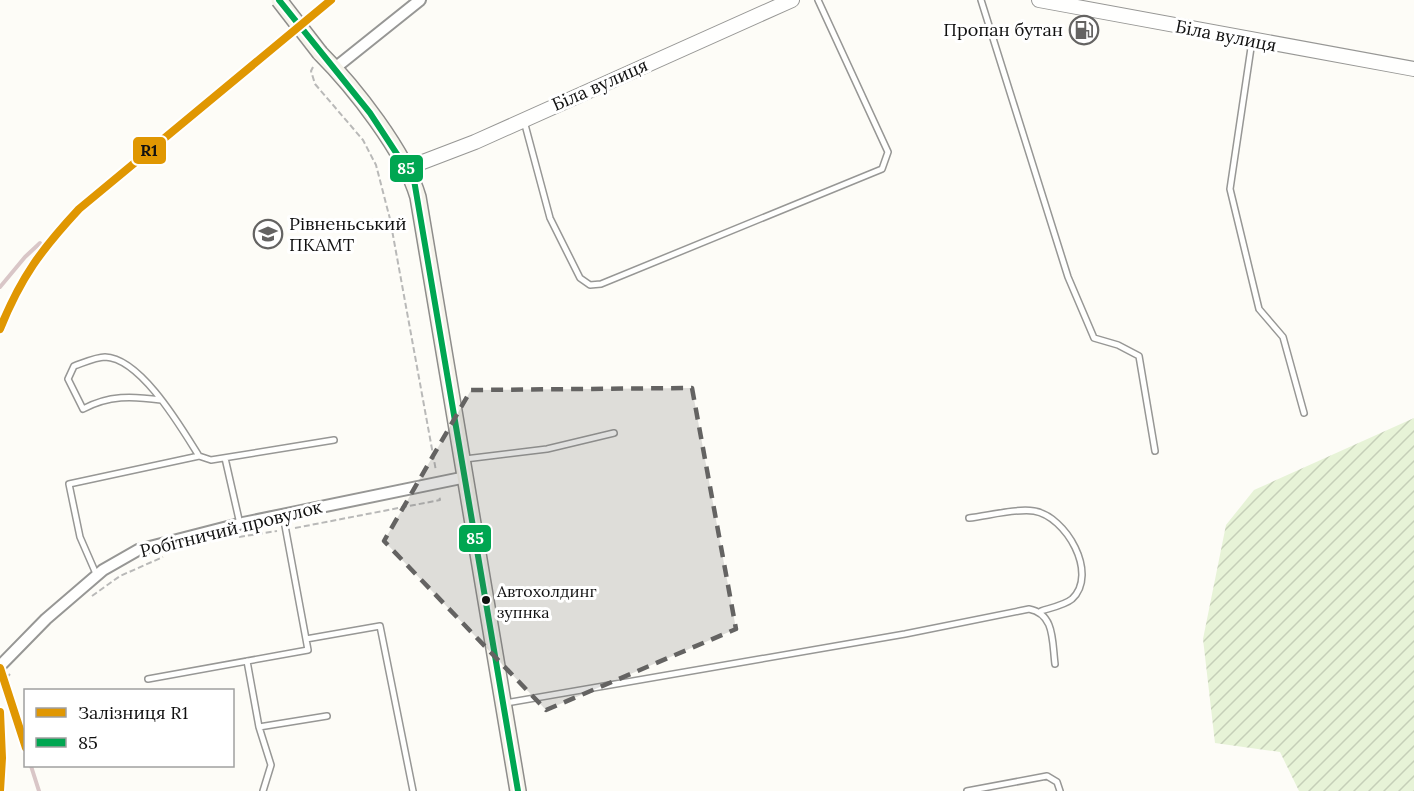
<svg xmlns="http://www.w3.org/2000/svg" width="1414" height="791" font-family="Lora,serif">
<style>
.garden{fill:url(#garden-furrows)}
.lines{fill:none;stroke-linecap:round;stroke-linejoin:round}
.service-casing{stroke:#979795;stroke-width:8}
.minor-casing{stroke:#979795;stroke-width:14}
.tertiary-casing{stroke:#979795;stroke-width:16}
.secondary-casing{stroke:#8e8d8b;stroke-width:18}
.path{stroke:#b9b9b8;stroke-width:2;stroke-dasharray:6 3;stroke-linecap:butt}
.service{stroke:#fffffe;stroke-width:5}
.minor{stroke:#fffffe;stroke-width:10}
.tertiary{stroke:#fffffe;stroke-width:14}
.secondary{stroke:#f6f4eb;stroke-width:15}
.rail{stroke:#d9c6c7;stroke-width:4}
.secondary-bridge-casing{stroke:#8e8d8b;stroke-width:18;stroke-linecap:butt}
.secondary-bridge{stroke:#f6f4eb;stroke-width:15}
.bus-1-casing{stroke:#fff;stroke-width:10}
.bus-1{stroke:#00a651;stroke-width:6}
.rail-1-casing{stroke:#fff;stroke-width:12}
.rail-1{stroke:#e09702;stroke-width:8}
.marked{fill:#646362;fill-opacity:0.2;stroke:#646362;stroke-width:4.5;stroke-dasharray:12 8;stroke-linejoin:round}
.bus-dot{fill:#111;stroke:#fff;stroke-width:2}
.labels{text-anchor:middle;stroke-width:6;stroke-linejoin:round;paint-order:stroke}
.bus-label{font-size:16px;fill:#111;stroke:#fff;text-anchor:start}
.poi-label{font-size:18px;fill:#111;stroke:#fff;text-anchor:end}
.street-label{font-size:18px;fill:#111;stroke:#fff}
.line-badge{stroke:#fff;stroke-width:2}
.badge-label{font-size:16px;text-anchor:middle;font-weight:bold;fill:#fff}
.pale-badge-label{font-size:16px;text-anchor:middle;font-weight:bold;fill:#111}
</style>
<defs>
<pattern id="garden-furrows" width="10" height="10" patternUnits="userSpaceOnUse" patternTransform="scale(1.5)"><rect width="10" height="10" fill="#e7f3d7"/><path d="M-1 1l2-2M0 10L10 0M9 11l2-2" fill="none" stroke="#c5cfb8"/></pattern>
</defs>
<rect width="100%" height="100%" fill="#fdfcf7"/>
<path class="garden" d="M1414,418V791H1299L1280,752L1215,743L1203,639L1226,525L1254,490Z"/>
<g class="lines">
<g class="service-casing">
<path id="service" d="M981,0L1068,277L1094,338L1118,345L1139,356L1155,451
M1252,41L1230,189L1259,309L1283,337L1304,413
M524,121L550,218L580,278L590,285L601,284L882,169L888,152L818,0
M161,400C132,396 109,395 83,409L68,379L74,366C83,363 96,357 105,357C141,358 182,429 199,456
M225,458L240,524
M465,459L547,449L614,433
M969,518C987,516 1017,508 1034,511C1066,516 1099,574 1072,599C1065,605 1050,608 1041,611
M97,576L80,537L69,484L199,456L211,460L334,440
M306,639L380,626L413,791
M247,661L259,727L271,765L263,791
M148,679L308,650L283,515
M506,703L905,634L1029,609C1055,614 1052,641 1055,664
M259,727L327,716
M967,791L1047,776L1057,782L1060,791"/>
</g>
<g class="minor-casing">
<path id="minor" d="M335,68L420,0
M0,666L46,619L103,570L138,550L243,523L466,477"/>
</g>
<g class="tertiary-casing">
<path id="tertiary" d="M1039,0L1414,69
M407,168L475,142L792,0"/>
</g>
<g class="secondary-casing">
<path id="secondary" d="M320,53C354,87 405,152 418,197L518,791"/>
</g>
<path class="path" d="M313,67L311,71L315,84L363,140L376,165L390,219L436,471
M295,528L440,500L439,495
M239,537L277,531
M92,596L120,576L163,557
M0,685L10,674"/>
<use href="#service" class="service"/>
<use href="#minor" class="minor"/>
<use href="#tertiary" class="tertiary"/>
<use href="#secondary" class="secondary"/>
<path class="rail" d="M305,23L331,0
M0,287L25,257L40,243
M0,329L14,293L29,268L45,245L79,209L285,40
M0,668L26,748
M0,712L2,758L0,791
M31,766L39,791"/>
<g class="secondary-bridge-casing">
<path id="secondary-bridge" d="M279,0L320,53"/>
</g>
<use href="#secondary-bridge" class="secondary-bridge"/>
<g class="bus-1-casing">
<path id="bus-1" d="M279,0L370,113L414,180L518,791"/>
</g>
<use href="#bus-1" class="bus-1"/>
<g class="rail-1-casing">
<path id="rail-1" d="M0,329C21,277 41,250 79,209L331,0
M0,668L26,748
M0,712L2,758L0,791"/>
</g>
<use href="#rail-1" class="rail-1"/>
</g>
<path class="marked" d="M692,388L736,629L546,710L384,541L471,390Z"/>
<defs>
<g id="fuel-ring" transform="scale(1.5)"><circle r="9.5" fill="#fff" stroke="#646362" stroke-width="1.5"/><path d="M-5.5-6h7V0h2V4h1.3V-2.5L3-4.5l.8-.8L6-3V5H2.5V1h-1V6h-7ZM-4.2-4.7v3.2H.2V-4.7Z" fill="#646362"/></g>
<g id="school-ring" transform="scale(1.5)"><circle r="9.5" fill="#fff" stroke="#646362" stroke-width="1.5"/><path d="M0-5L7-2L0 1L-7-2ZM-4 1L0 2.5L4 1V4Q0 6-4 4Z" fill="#646362"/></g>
</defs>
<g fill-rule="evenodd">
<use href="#fuel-ring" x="1084" y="30"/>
<use href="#school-ring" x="268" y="234"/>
</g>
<circle class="bus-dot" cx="486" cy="600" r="5"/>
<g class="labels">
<g class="bus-label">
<text x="497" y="597">Автохолдинг<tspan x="497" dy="21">зупнка</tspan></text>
</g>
<g class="poi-label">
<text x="1063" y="36">Пропан бутан</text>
<text x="289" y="230" text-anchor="start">Рівненьський<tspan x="289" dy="21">ПКАМТ</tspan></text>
</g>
<g class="street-label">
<text transform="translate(1226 36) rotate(11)" y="6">Біла вулиця</text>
<text transform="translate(600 85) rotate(-24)" y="6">Біла вулиця</text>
<text transform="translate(231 529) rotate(-14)" y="6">Робітничий провулок</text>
</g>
</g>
<g class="line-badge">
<rect x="132" y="136" width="35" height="29" rx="6" fill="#e09702"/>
<rect x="389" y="154" width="35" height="29" rx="6" fill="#00a651"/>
<rect x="458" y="524" width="34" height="29" rx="6" fill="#00a651"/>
</g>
<g class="badge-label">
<text x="406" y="174">85</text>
<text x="475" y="544">85</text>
</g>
<g class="pale-badge-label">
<text x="149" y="156">R1</text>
</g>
<rect x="24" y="689" width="210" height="78" fill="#ffffff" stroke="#a0a0a0" stroke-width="1.5"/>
<rect x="36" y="708" width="30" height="9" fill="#e09702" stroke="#a0a0a0" stroke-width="1.5"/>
<text x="78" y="719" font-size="18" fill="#111111">Залізниця R1</text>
<rect x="36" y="738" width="30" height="9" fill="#00a651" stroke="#a0a0a0" stroke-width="1.5"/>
<text x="78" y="749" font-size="18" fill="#111111">85</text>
</svg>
